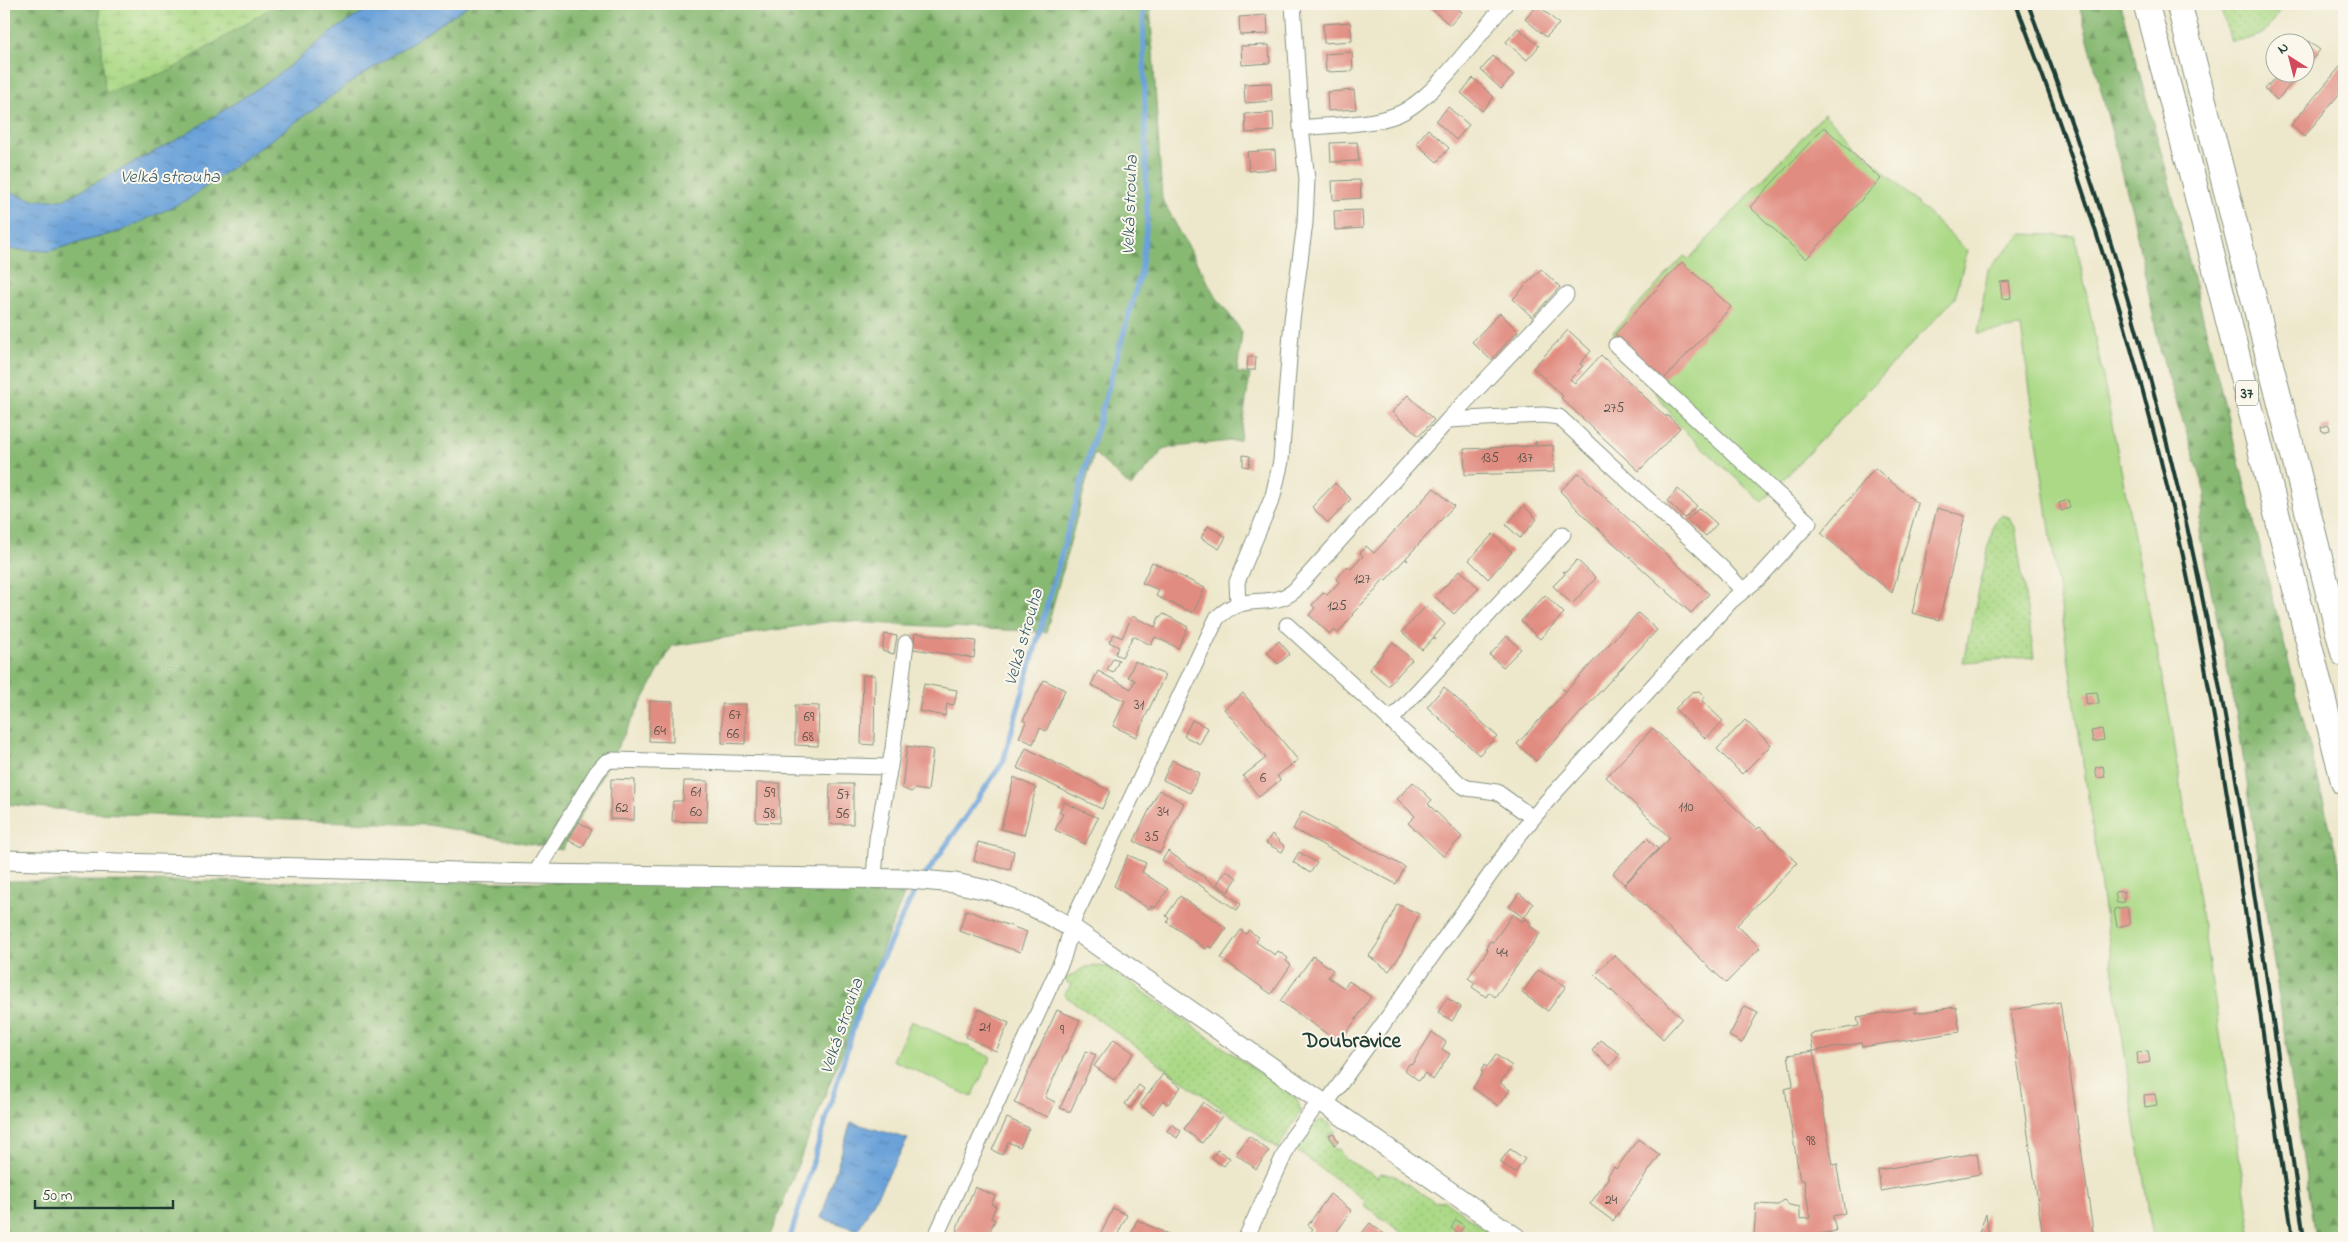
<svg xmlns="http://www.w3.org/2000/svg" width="2348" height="1242" font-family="'Indie Flower',sans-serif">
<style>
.grass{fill:url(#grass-dots);stroke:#658b5d}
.forest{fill:url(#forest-firs);stroke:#547b54}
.wetland{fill:url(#wetland-marsh);stroke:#658b5d}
.garden{fill:#abd986;stroke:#658b5d}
.water{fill:url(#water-ripples);stroke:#457086}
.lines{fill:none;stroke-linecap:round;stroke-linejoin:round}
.stream{stroke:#6ba2d9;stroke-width:5.5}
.building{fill:#e18c81}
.minor-casing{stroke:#869280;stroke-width:17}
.tertiary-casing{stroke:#869280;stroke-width:21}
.trunk-casing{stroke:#869280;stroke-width:27}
.minor{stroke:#fff;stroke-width:15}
.tertiary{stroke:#fff;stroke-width:19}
.trunk{stroke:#fff;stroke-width:25}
.rail{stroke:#1f3d34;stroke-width:4}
.labels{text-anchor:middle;stroke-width:4;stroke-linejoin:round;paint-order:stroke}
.number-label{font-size:14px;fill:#505147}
.shield{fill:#fbf7ec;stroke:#61756b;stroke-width:1}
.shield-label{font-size:15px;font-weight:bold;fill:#1f3d34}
.water-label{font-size:18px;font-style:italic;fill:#365b66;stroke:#fbf7ec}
.district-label{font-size:21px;font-weight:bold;fill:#1f3d34;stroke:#fbf7ec}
</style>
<defs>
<pattern id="grass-dots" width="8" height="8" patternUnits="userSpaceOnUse" patternTransform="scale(1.25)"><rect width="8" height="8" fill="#abd986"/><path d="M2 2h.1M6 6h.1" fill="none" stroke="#93bb74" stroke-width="1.8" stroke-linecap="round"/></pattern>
<pattern id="forest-firs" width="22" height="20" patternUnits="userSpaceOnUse" patternTransform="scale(1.25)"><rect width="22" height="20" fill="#88b973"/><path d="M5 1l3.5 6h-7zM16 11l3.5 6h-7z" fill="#6f985f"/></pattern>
<pattern id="wetland-marsh" width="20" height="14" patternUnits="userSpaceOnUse" patternTransform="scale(1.25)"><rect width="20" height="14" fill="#abd986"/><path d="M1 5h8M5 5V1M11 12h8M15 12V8" fill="none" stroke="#93bb74"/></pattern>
<pattern id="water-ripples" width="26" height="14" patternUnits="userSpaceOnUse" patternTransform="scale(1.25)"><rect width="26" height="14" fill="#6ba2d9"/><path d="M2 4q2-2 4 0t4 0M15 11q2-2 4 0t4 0" fill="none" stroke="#5785b1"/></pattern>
</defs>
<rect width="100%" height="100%" fill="#fbf7ec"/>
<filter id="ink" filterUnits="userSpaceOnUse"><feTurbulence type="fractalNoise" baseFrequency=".02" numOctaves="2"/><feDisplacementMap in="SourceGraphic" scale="10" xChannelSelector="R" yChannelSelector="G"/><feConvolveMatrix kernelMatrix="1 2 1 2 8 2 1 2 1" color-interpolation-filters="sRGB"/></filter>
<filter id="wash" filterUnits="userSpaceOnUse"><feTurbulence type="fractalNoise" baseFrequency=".0096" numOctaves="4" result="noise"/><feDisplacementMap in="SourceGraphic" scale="20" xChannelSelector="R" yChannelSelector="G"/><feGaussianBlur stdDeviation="1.12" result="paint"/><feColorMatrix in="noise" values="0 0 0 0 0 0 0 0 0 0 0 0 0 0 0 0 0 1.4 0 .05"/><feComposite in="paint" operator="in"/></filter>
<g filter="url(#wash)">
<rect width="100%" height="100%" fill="#ede7cb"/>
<path class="grass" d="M2219,4H2285L2263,34L2248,39L2231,41Z
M2002,515L2009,517L2015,527L2034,657L1963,662L1994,523Z
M1096,966L1108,967L1297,1099L1301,1111L1278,1149L1064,995L1071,985L1064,980L1085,967Z
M1322,1120L1330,1124L1336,1132L1328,1135L1335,1150L1339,1149L1345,1159L1377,1177L1381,1173L1395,1176L1435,1202L1444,1200L1498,1238H1409L1364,1205L1366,1201L1295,1150C1299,1138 1310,1124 1322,1120Z"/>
<path class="forest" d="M4,4H376L333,31L274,78L182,137L63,200H33L4,190Z
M470,4H1150L1162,199L1214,294L1242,332L1237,373L1250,374L1240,440L1165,448L1131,487L1094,453L1046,632L832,621L672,646L562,850L429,825L98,813L4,804V249L49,251L121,231L187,200L344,87Z
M2079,4H2120L2167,173L2344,884V1238H2315L2237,716L2199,531L2206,493L2161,354L2132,211Z
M4,881L641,882L905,892L769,1238H4Z"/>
<path class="wetland" d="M99,4H277L171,70L105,93Z"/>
<path class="garden" d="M1824,114L1967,251L1955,298L1762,502L1680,427L1613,332L1684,256L1689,259Z
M2022,234L2075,236L2172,728L2252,1238H2153L2132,1105L2021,327L1978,333L1988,269Z
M911,1021L991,1057L972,1097L893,1060Z"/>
<path class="water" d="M376,4H470L344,87L187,200L121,231L49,251L4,249V190L33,200H63L182,137L274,78L333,31Z
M851,1122L908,1139L858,1230L821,1218Z"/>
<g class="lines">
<path class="stream" d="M790,1238L861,1003L914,892L1003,762L1141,271L1147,222L1143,4"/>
</g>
<g id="blocks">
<path class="building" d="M1431,4H1453L1462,12L1450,25L1429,7Z
M1538,5L1559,24L1546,37L1525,19Z
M1267,15L1268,34L1240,35L1239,17Z
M1350,22L1352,41L1324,43L1323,24Z
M1518,28L1539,46L1527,60L1506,42Z
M2308,41L2320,50L2306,67V44Z
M1269,45L1270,63L1242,65L1241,46Z
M1352,52L1353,71L1326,72L1325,54Z
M1493,56L1514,75L1501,89L1481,70Z
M2344,62V88L2304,137L2291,125Z
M2281,72H2301L2277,100L2265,89Z
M1473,78L1494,97L1482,111L1461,93Z
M1271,83L1272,101L1245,103L1244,84Z
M1354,90L1356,109L1328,111L1327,92Z
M1448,107L1469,125L1456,140L1436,121Z
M1273,113L1274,131L1246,133L1245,114Z
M1824,127L1881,179L1806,259L1750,207Z
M1428,129L1449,148L1437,162L1416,143Z
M1357,142L1359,161L1331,162L1330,143Z
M1275,150L1276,169L1249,171L1247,152Z
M1360,180L1361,198L1333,200L1332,181Z
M1362,210L1363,228L1335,230L1334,211Z
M1682,262L1731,307L1664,379L1615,334Z
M1541,269L1560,287L1532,317L1513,299Z
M2009,281L2011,298L2002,299L2000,282Z
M1500,313L1518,331L1491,360L1472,342Z
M1568,330L1591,351L1580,364L1583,366L1570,379L1575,383L1601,355L1666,417L1667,415L1680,428L1639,471L1582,418L1561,398L1563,396L1533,368Z
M1248,357H1256L1255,370H1247Z
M1408,395L1434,420L1419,436L1392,412Z
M2329,425L2330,430L2322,432L2321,427Z
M1536,441V446L1553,445L1554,472L1465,475L1464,449L1534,446Z
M1243,455L1250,456L1249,467L1243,466Z
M1875,468L1918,504L1892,593L1821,533Z
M1579,473L1709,594L1691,613L1586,518L1560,491Z
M1335,483L1351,499L1328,523L1312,507Z
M1434,488L1454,506L1406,558L1408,561L1405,559L1386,580L1384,579L1376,588L1377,589L1352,614L1353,615L1338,633L1334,630L1330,634L1309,615L1315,608L1312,605L1324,592L1327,595L1333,589L1339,582L1336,579L1348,566L1351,569L1363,556L1360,553L1366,546L1374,553Z
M1678,489L1697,506L1685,518L1667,501Z
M2068,500L2070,508L2061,511L2059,503Z
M1524,506L1537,519L1520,538L1506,525Z
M1699,508L1717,524L1706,536L1687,520Z
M1937,508L1965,516L1939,620L1912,613Z
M1208,526L1226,537L1219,549L1201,538Z
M1493,534L1512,552L1488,579L1469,560Z
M1577,560L1596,578L1572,604L1553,586L1565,574L1563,571L1566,572Z
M1152,562L1205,588L1193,613L1156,596L1159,590L1142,583Z
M1460,570L1479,588L1454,614L1435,597Z
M1545,595L1564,613L1540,639L1521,621Z
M1426,606L1445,624L1434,637L1436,640L1433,638L1422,650L1402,632Z
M1638,613L1657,630L1536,761L1517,744L1565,692L1562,689L1566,691Z
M1164,614L1188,627L1178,648L1155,637L1151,645L1133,636L1122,657L1115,654L1119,647L1109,642L1114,634L1122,638L1132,616L1155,627L1159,617Z
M915,633L976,641L974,658L913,649Z
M885,634L897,636L894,654L882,651Z
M1507,636L1521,649L1503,667L1490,655Z
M1279,641L1290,654L1278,664L1267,652Z
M1393,642L1412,660L1388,686L1369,669Z
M1113,658L1119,660L1113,673L1107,670Z
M1135,661L1165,675L1136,737L1113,726L1125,701L1091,685L1098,671L1131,689L1135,680L1128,677Z
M863,675H875L874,745L861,744Z
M1044,680L1065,690L1046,731L1040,728L1033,744L1019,737L1026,722L1023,720Z
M924,684L957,690L954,705L947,704L945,716L919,711Z
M1444,687L1497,736L1479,755L1427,707Z
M1699,691L1705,697L1702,701L1723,721L1706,739L1675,709L1692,692Z
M2097,692L2099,703L2087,705L2085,693Z
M1243,693L1298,760L1277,776L1280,780L1259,797L1243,776L1266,758L1224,709Z
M650,701L673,702V742L649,741Z
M722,704H746L745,744L722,743Z
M795,705L819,706L818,746L795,745Z
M1192,720L1208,728L1200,744L1184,736Z
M1745,720L1771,745L1742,774L1717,749Z
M1653,728L1757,829L1760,827L1797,863L1737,925L1760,948L1726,983L1624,885L1670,838L1606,777Z
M2102,729L2104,740L2093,742L2091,731Z
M907,746L933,750L928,791L915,789L911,792L902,788Z
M1026,748L1110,791L1102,809L1017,768Z
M1172,760L1200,773L1190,793L1163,780Z
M2103,766L2105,777L2097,778L2095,768Z
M1014,777L1036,788L1024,835L1001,829Z
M611,779L635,780L634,820L610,819Z
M684,781H708L707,822L672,821L673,801H683Z
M1413,782L1432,800L1428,804L1462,837L1443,856L1408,823L1415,816L1397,799Z
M757,783H780L779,823L756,822Z
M830,784H853V824H829Z
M1159,790L1184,803L1160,853L1134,841Z
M1064,802L1098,818L1085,844L1055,830L1063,814L1059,812Z
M1302,812L1405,867L1396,884L1293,829Z
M579,822L592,830L582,848L568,840Z
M1272,834L1285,847L1282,852L1266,843Z
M1647,838L1658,849L1624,884L1613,873Z
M978,842L1014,851L1010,870L974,861Z
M1168,851L1241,904L1237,910L1162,860Z
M1299,852L1317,863L1310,873L1293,862Z
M1128,855L1146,863L1142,872L1168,889L1155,908L1151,906L1149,909L1114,886Z
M1226,870L1237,878L1228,892L1217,884Z
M2124,891L2125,902L2117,903L2115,892Z
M1519,893L1533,904L1524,918L1509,907Z
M1180,896L1226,928L1212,948L1208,946L1206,949L1167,922L1169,918L1166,916Z
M1397,904L1419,914L1401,954L1389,971L1369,956L1380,940Z
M2127,907L2130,924L2117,927L2114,909Z
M966,910L1027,932L1020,952L959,931Z
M1513,914L1522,921L1526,919L1531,923L1530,926L1540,933L1495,997L1489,992L1486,997L1472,987L1475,983L1468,978L1488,950L1486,948L1490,941L1493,942Z
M1241,930L1246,934L1249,930L1259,938L1256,942L1275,955L1278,951L1288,958L1286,961L1291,965L1271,994L1221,958Z
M1614,955L1682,1018L1663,1039L1595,975Z
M1313,956L1333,970L1328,977L1344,988L1349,981L1371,997L1340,1043L1280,1001Z
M1538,970L1566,986L1548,1011L1522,993Z
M1447,998L1461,1007L1452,1021L1438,1012Z
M2060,1002L2094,1238H2043L2010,1010Z
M1745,1006L1758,1012L1742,1043L1729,1036Z
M1956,1007L1960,1032L1862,1047L1861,1043L1813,1051L1833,1165L1838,1164L1837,1168L1845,1213L1833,1216L1836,1231L1804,1237L1754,1235L1756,1204L1778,1205L1784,1200L1789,1205L1800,1207V1219L1810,1218L1804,1180H1800L1785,1089L1792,1087L1793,1084L1788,1055L1813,1051L1810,1034L1859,1026L1857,1017L1915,1008V1013Z
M979,1009L1009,1023L996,1051L966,1037Z
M1057,1010L1080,1020L1045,1097L1055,1102L1048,1117L1014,1103Z
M1432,1032L1446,1042L1442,1049L1450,1054L1433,1080L1425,1073L1419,1081L1405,1070L1409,1064L1413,1063Z
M1114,1039L1134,1053L1114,1080L1094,1066Z
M1600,1040L1620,1054L1610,1066L1592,1051Z
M1086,1051L1096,1055L1070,1112L1060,1108Z
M2148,1051L2150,1062L2138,1064L2137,1052Z
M1496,1055L1512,1066L1500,1083L1510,1090L1498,1106L1473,1088L1483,1072L1481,1071L1484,1065L1487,1067Z
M1163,1074L1181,1087L1168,1104L1163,1100L1153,1114L1140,1105Z
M1139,1085L1144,1089L1131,1108L1125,1104Z
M2155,1094L2157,1105L2145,1107L2144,1095Z
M1203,1102L1222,1116L1202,1143L1184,1129Z
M1007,1118L1029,1128L1020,1147L1008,1142L1002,1155L992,1150Z
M1172,1124L1181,1131L1177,1138L1167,1131Z
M1334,1133L1338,1142L1334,1145L1329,1135Z
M1249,1136L1269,1151L1256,1169L1236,1154Z
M1638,1139L1660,1155L1613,1221L1590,1204L1609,1177L1607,1176L1614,1167L1616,1169Z
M1510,1149L1525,1159L1515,1173L1500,1162Z
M1217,1150L1230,1158L1224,1166L1212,1158Z
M1977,1153L1980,1174L1881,1191L1878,1170Z
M975,1187L995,1196L991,1204L996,1206L991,1218L995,1220L989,1233L1001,1238H974L956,1230Z
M1330,1194L1352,1211L1332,1238H1299L1302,1234L1307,1237L1313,1229L1308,1225Z
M1113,1208L1127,1215L1123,1223L1116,1238H1099Z
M1986,1214L1989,1238H1977Z
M1137,1220L1145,1224L1177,1238H1139L1131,1234Z
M1456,1220L1464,1226L1459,1233L1451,1228Z
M1370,1223L1387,1236L1386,1238H1358Z"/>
</g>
</g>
<g filter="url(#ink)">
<use href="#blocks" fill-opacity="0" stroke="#869280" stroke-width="1"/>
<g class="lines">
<g class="minor-casing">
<path id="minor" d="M1301,128C1328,125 1371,125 1396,115C1433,101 1478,35 1505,4
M1448,420L1566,295
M1238,604L1237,582L1273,496L1281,461L1292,320L1305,223L1307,179L1301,128L1293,4
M1287,625L1460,784L1467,788L1497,792L1533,818
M1390,721L1563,534
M535,874L597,772L606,762L612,760L890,767
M874,878L877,839L893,748L906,643
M1325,1105L1515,840L1547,801L1731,601L1759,578L1809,523L1616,345
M935,1238L1063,958L1075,916L1217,618C1246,590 1268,611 1294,591L1448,420L1543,415L1559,417L1723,569L1743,591
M1246,1238L1292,1138L1319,1102"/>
</g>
<g class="tertiary-casing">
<path id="tertiary" d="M4,860L535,874L910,879L955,883L992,891L1033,907L1072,928L1517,1238"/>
</g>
<g class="trunk-casing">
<path id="trunk" d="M2146,4L2190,167L2344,783
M2179,4L2344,654"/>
</g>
<use href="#minor" class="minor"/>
<use href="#tertiary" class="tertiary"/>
<use href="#trunk" class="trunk"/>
<path class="rail" d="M2016,4C2091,200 2153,402 2194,609C2235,817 2261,1028 2293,1238
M2028,4C2095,178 2149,358 2190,540C2241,770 2270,1005 2304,1238"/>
</g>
</g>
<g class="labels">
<g class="number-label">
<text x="1614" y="412">275</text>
<text x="1490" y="462">135</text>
<text x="1525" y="462">137</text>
<text x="1362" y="583">127</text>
<text x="1337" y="610">125</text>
<text x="1139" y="709">31</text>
<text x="735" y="719">67</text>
<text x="809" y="721">69</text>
<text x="660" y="735">64</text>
<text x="733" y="738">66</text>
<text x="808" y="741">68</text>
<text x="1263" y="782">6</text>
<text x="696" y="796">61</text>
<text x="769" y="797">59</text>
<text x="843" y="799">57</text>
<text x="1686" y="811">110</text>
<text x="622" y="812">62</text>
<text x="696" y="816">60</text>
<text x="1163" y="816">34</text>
<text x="769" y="818">58</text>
<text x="842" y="818">56</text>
<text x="1152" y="841">35</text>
<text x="1502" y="957">44</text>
<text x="985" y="1031">21</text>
<text x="1062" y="1034">9</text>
<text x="1811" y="1145">98</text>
<text x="1611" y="1204">24</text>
</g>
<rect class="shield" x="2236" y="380.5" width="22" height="25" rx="4"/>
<g class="shield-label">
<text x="2247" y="398">37</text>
</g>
<g class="water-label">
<text x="170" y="182">Velká strouha</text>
<text transform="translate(1129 205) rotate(-88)" y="6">Velká strouha</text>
<text transform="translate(1023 637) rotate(-74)" y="6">Velká strouha</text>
<text transform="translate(841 1026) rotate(-71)" y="6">Velká strouha</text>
</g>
<g class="district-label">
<text x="1352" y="1047">Doubravice</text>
</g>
</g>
<rect width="2348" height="1242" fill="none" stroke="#fbf7ec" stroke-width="20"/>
<g transform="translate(2290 58) rotate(324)"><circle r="24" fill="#fbf7ec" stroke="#a3ada2"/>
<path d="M0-4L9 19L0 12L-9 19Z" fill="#d1495b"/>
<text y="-8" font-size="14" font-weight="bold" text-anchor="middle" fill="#1f3d34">N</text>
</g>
<path d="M35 1200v8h138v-8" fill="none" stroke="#1f3d34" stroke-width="2.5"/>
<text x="42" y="1200" font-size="15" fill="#1f3d34" stroke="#fbf7ec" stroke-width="4" paint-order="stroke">50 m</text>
</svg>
